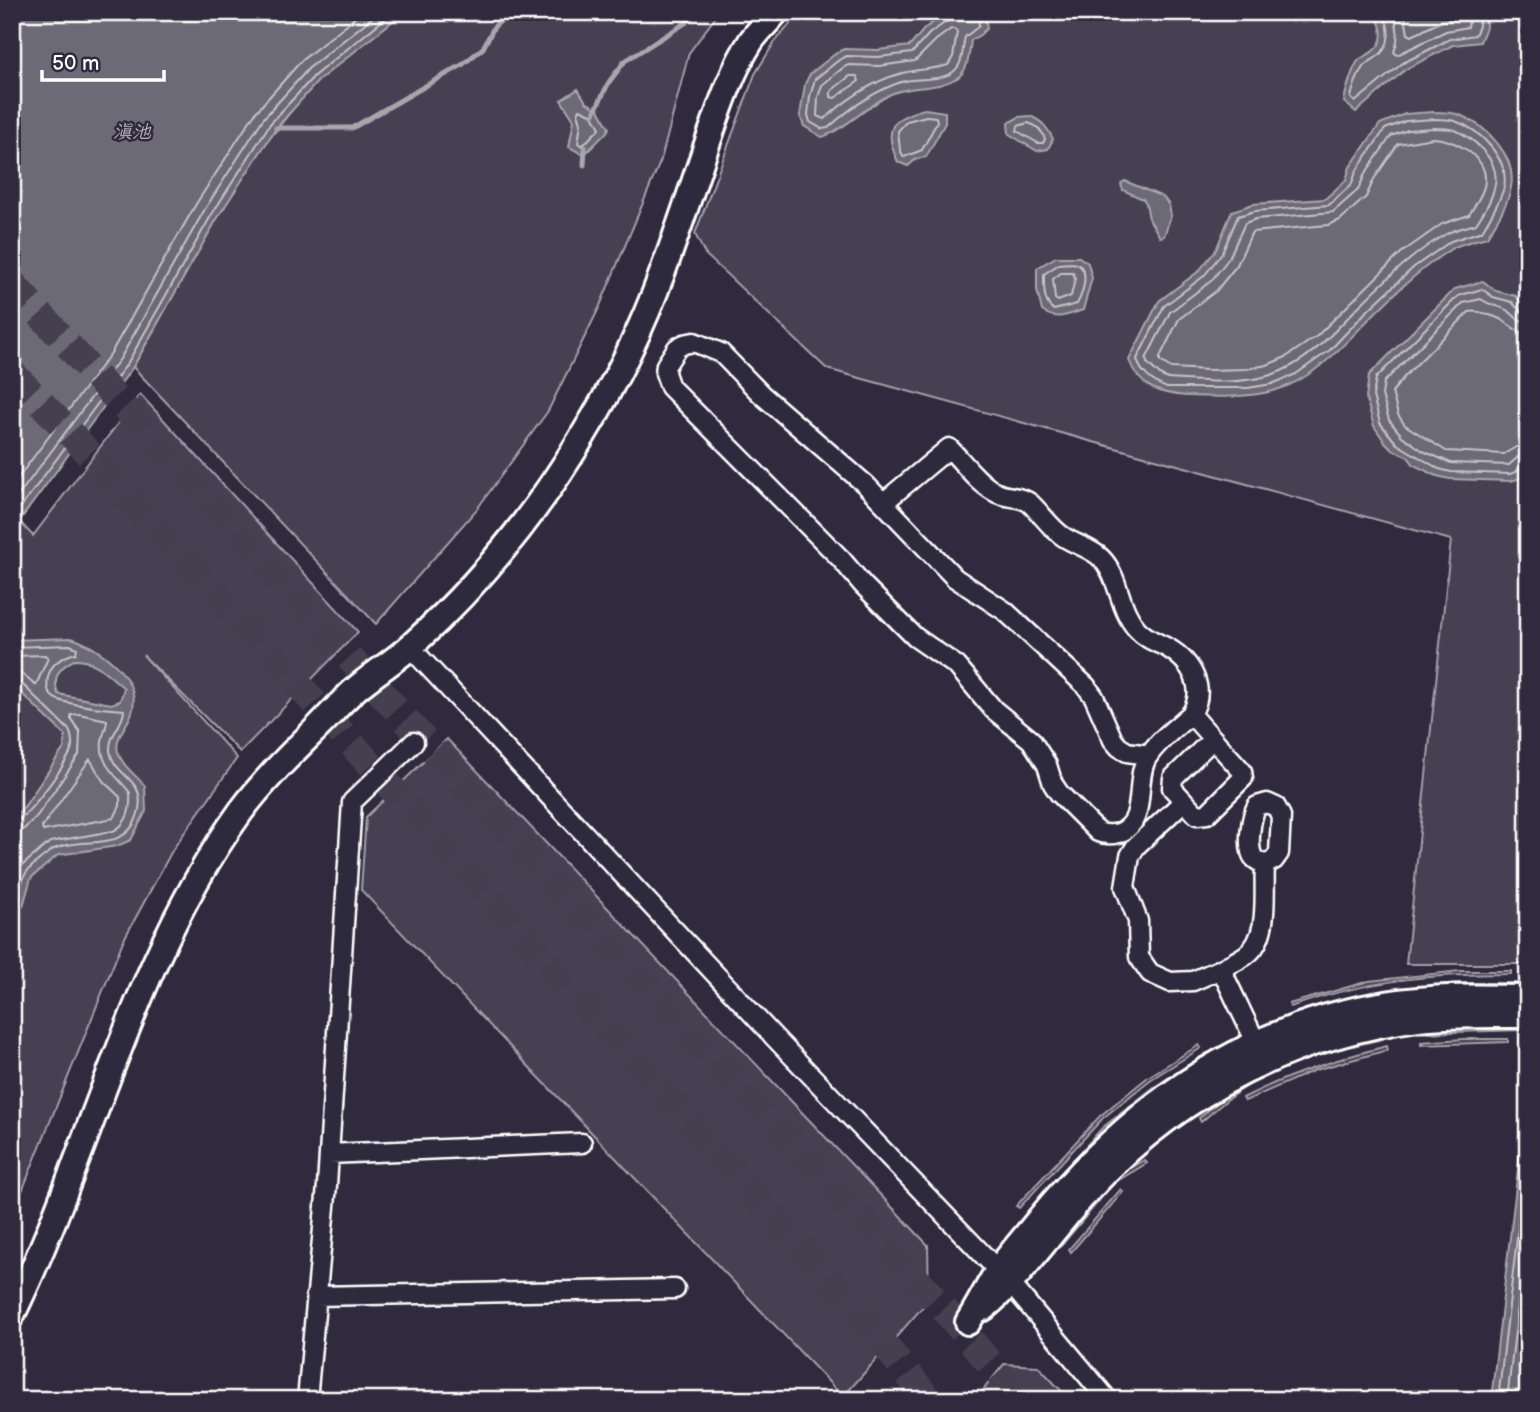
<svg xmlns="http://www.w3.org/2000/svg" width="1540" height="1412" font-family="'Balsamiq Sans','LXGW WenKai TC',sans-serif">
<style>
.green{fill:#464152;stroke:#a2a0a8;stroke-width:2}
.water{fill:#6d6a77;stroke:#a7a6ad;stroke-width:2;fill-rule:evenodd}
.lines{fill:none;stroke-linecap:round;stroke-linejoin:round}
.shore{stroke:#c5c3c9;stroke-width:2}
.stream{stroke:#a7a6ad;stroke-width:5}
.primary-tunnel{stroke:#443f50;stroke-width:28;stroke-dasharray:28 14;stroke-linecap:butt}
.street-casing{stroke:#fff;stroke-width:23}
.secondary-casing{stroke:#fff;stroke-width:30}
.street{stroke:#2f2a3d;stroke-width:18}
.secondary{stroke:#2f2a3d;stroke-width:24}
.labels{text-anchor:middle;stroke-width:5;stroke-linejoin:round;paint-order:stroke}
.water-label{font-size:19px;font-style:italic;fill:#b6b4bb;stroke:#2f2a3d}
</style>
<rect width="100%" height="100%" fill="#2f2a3d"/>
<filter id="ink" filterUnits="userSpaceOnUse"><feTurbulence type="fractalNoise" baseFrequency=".0143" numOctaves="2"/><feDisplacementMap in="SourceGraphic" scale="14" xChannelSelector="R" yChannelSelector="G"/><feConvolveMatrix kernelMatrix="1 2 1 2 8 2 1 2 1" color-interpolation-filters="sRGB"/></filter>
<g filter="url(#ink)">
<path class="green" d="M404,12H719L689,53L661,160L599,308L548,411L477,509L376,624L133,367C189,270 239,164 317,82C341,57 376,34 404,12Z
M800,12H1528V964H1406L1451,540L827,369L705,254L695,234L755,74L774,43Z
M140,394L358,632L240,752L143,655L237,758L173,849L123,941L12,1216V531L19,521L33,536Z
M447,739L928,1245L929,1300L843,1397L361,890L366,817Z
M1460,971H1511V974C1430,974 1367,980 1290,1007L1289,1004L1369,981Z
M1455,983H1528V989L1292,1018L1312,1009L1372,993Z
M1490,1024L1528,1025V1030L1418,1033L1420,1029Z
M1384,1036L1383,1039C1333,1050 1278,1064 1235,1094C1223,1102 1212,1113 1201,1122L1199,1118L1232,1091L1305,1056Z
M1464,1039H1508V1042L1421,1045V1042Z
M1199,1045L1201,1048L1150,1080L1103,1118L1019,1208L1016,1206L1100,1116L1148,1077Z
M1387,1046L1388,1050L1315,1070L1245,1101L1243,1098C1289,1074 1336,1059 1387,1046Z
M1207,1053L1211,1055L1026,1218L1024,1216L1102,1128L1154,1087Z
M1144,1160L1147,1163L1114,1183L1061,1246H1057L1113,1178Z
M1121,1189L1123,1192L1071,1252L1069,1249Z
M1004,1364L1038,1366L1070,1400H975Z"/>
<path class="water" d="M12,12H404L319,80L276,128L218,217L133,367L12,531Z
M948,12H984L987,28L980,35L971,40C969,54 969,72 955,79C936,90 911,85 891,94C870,104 839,133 822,137L804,126L800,116L805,84L810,74L835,54L844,49L878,50L910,46L925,28Z
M1373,12H1485L1486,27L1480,42L1453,45L1406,69L1356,112L1344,102C1345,93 1353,66 1359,60C1362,57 1369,55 1373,51C1387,41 1382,24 1373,12Z
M578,89L586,102L599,110L609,128L607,132L584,155L569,147L574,120L561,100Z
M925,109L945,112V123L926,157L916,159L908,166L898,162C882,128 892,117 925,109Z
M1433,112C1442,112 1452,112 1460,115C1487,126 1517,157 1511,187C1508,205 1496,222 1487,237C1476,240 1461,243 1451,249C1421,268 1395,293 1370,318C1342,347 1313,380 1273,391C1245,398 1215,397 1187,396C1160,394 1139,388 1129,360L1159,301L1199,271L1216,250L1232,211L1253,204L1325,199L1346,180L1350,167L1380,124L1405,114Z
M1030,116C1042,121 1047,127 1053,139L1048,149L1037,151L1009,134L1008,123L1019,117Z
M1125,181L1163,197L1169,205L1171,216L1164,236L1160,237L1149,219L1146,203L1143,199L1123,190L1121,184Z
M1056,257H1079L1088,263L1092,278L1083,310C1067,315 1057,321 1042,311L1037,290V268Z
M1483,281L1496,291L1516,296L1528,311V465L1521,478L1511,481L1450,479L1437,476L1414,465L1408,457L1392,449L1385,442L1374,426L1366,398L1369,375L1455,289Z
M71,638C98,646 143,679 132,712C128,726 114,737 118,752C122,766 136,775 145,786L146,811L131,840L117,846L58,855L31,878L23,906L12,918V819L24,807L64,748L65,735L13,685L12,640ZM74,660C98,660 106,674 124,688L120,701L111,704L58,694C52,678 59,667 74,660Z
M1528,1083V1400H1491Z"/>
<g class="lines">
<path class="shore" d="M951,12L949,20L930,33L912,53L878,57L847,56L839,60L815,79L810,96L808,115L810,122L822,129L828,128C848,110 874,91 901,82C917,77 939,82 953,72C964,64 962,48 965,37L979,26L978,12
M1382,12C1391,27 1392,46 1377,57C1373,60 1366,63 1363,67C1358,75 1352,90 1351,98L1355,102L1403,63L1450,39L1475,35L1479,26V12
M1392,12C1398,26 1400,38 1394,52L1397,55L1446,31L1468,27L1470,12
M1404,12L1408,34L1412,36L1442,21L1457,18L1459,12
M951,29H955L957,32L953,57L948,65C932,70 915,69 899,74C873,81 844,101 825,119L817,116L818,97L822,85L844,67L849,65L879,66L915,61L936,40Z
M850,76H857L859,81L835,98L831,97V91Z
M580,109L593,115L600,128L582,146L578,143L581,123L578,113Z
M926,116L936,117L937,122L922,150L904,157L900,150L898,131L907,121Z
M1433,119C1440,119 1448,119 1455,121C1479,129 1510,159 1504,187C1500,202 1490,218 1482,231L1451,241L1414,267L1366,312L1330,350L1296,374L1272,384L1248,388H1167C1154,383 1140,373 1137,359L1164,306L1204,276L1222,253L1238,216L1255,211L1329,205L1351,185L1357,170L1385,129L1406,121Z
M1028,123C1037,125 1042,130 1045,139L1043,143H1038L1017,131L1018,126Z
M1433,128C1440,128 1448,128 1455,130C1474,138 1500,161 1495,184C1493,198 1484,212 1476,224C1466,227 1455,229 1446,234C1414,252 1385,281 1359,306C1333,333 1308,363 1271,375C1239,385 1202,381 1169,379L1161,376L1147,363L1146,359L1170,312L1211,281L1229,258L1245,223L1256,219L1333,212L1358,190L1365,174L1391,136L1408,130Z
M1433,138C1453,139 1486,155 1485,180C1485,191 1475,205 1469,215L1442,224L1401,253L1317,336L1286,357L1267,365L1246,369L1209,370L1171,368L1160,361V357L1179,319L1216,291L1237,265L1252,232L1328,225L1340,220L1366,197L1374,179L1398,144Z
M1059,264C1064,264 1073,262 1077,264C1091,270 1082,295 1077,304L1054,310C1043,304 1044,286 1044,274Z
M1061,273H1073L1075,279L1071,296L1058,301L1055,299L1053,279Z
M1528,313L1521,312L1512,302L1493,297L1482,289L1458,296L1376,378L1373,396L1380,423L1397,444L1439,469L1451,472L1510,474L1516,472L1522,465L1528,464
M1528,322C1517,321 1516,316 1508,311C1499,305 1490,306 1481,299L1463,303L1384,382L1382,395L1389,420L1402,436L1423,451L1451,463L1509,465L1518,457L1528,456
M1528,333C1515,332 1512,326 1502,320C1494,316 1477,310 1469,312L1405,376L1392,392L1398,415L1405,425L1446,451L1504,454L1516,447L1528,445
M12,486L111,353L196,204L255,113L302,60L362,12
M12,504L120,359L205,209L263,119L309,68L379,12
M12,519L127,364L212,214L270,124L315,75L393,12
M12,647L70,645L77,648L76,653C64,656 51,663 48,677C43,701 63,702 80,705C94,708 110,709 124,710C124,724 109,734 110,750C113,777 145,777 139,809C130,856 83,835 54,849C46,854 31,866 26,873C19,883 22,896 12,908
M12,656L45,655L48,658L36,685L23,674L12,671
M12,680L20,682L69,730C72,736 73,745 71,751C65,765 25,822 12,823
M90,759L103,781L120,797V806L114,818L43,831L42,827Z
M12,832L23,830L37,816L79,755L80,732L71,719V715L79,714L107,720C107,727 103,733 102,741C99,766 118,776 130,793C131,808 128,824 113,831L50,842L18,869L12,891
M1498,1400L1528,1144
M1507,1400L1528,1221
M1518,1400L1528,1313"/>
<path class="stream" d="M593,115L609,82L625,61L687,22L696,12
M276,128H352L462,65L483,48L494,27L510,12
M584,165L585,147"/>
<path class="primary-tunnel" d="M12,283L542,871L949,1315L1021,1400
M12,373L70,433L454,857L856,1310L929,1400"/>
<g class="street-casing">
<path id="street" d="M883,503L949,448C963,462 978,483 995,492C1007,499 1019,495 1030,503C1042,514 1051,529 1064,537C1076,545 1091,548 1101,558C1120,577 1118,608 1137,629C1146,639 1156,642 1168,648C1192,662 1207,689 1191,714L1213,739
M410,647L775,1038L1011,1284L1108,1400
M1213,739L1242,771L1243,778L1207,814L1197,815L1172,788L1173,778Z
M1149,755L1127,752L1119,747L1113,740L1094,697L1086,686L1005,611L955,578L866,485L762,395L721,353L694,342L684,344L677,348L666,365L665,373L670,387L841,559L863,585L915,637L957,666L994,710L1031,740L1047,765L1053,784L1059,793L1098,832C1105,835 1111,835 1119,833C1149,822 1133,779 1148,756C1159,740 1176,727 1191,714
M1184,801L1136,846L1130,856L1125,887L1138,921L1139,957L1150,973L1170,982L1193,981L1221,969
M1267,803L1276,807L1281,816L1279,853L1274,860L1265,865C1263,864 1255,860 1254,858C1246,849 1251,816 1257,806Z
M1262,1055L1221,969C1229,964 1238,961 1246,955C1271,937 1263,892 1265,865
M329,1154L582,1143
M316,1296L675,1289
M307,1400L327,1185L352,802L414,742"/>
</g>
<g class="secondary-casing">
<path id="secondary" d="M984,1308C1028,1270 1057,1222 1097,1181C1182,1091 1296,1035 1418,1018C1452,1014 1486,1015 1519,1015
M12,1315C93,1148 131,963 241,811C264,780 292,753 319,726C333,712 347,695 363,683C379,670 397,659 412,645C478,585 536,514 582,437C614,385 642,329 663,271C678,230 692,189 706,147C719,111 730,74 751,41C758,31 768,22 776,12
M968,1322C978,1306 987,1288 997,1272C1010,1253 1026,1236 1040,1218C1130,1109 1242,1027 1385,1004C1432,996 1480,997 1528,998"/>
</g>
<use href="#street" class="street"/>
<use href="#secondary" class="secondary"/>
</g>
</g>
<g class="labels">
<g class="water-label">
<text x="132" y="138">滇池</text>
</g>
</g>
<rect width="1540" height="1412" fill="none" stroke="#2f2a3d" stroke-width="42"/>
<rect x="21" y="21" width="1498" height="1370" fill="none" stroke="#fff" stroke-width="2.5" filter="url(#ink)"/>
<path d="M42 70v10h122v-10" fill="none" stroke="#ffffff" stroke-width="3.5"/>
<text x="52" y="70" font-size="21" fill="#ffffff" stroke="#2f2a3d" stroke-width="5" paint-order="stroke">50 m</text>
</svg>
